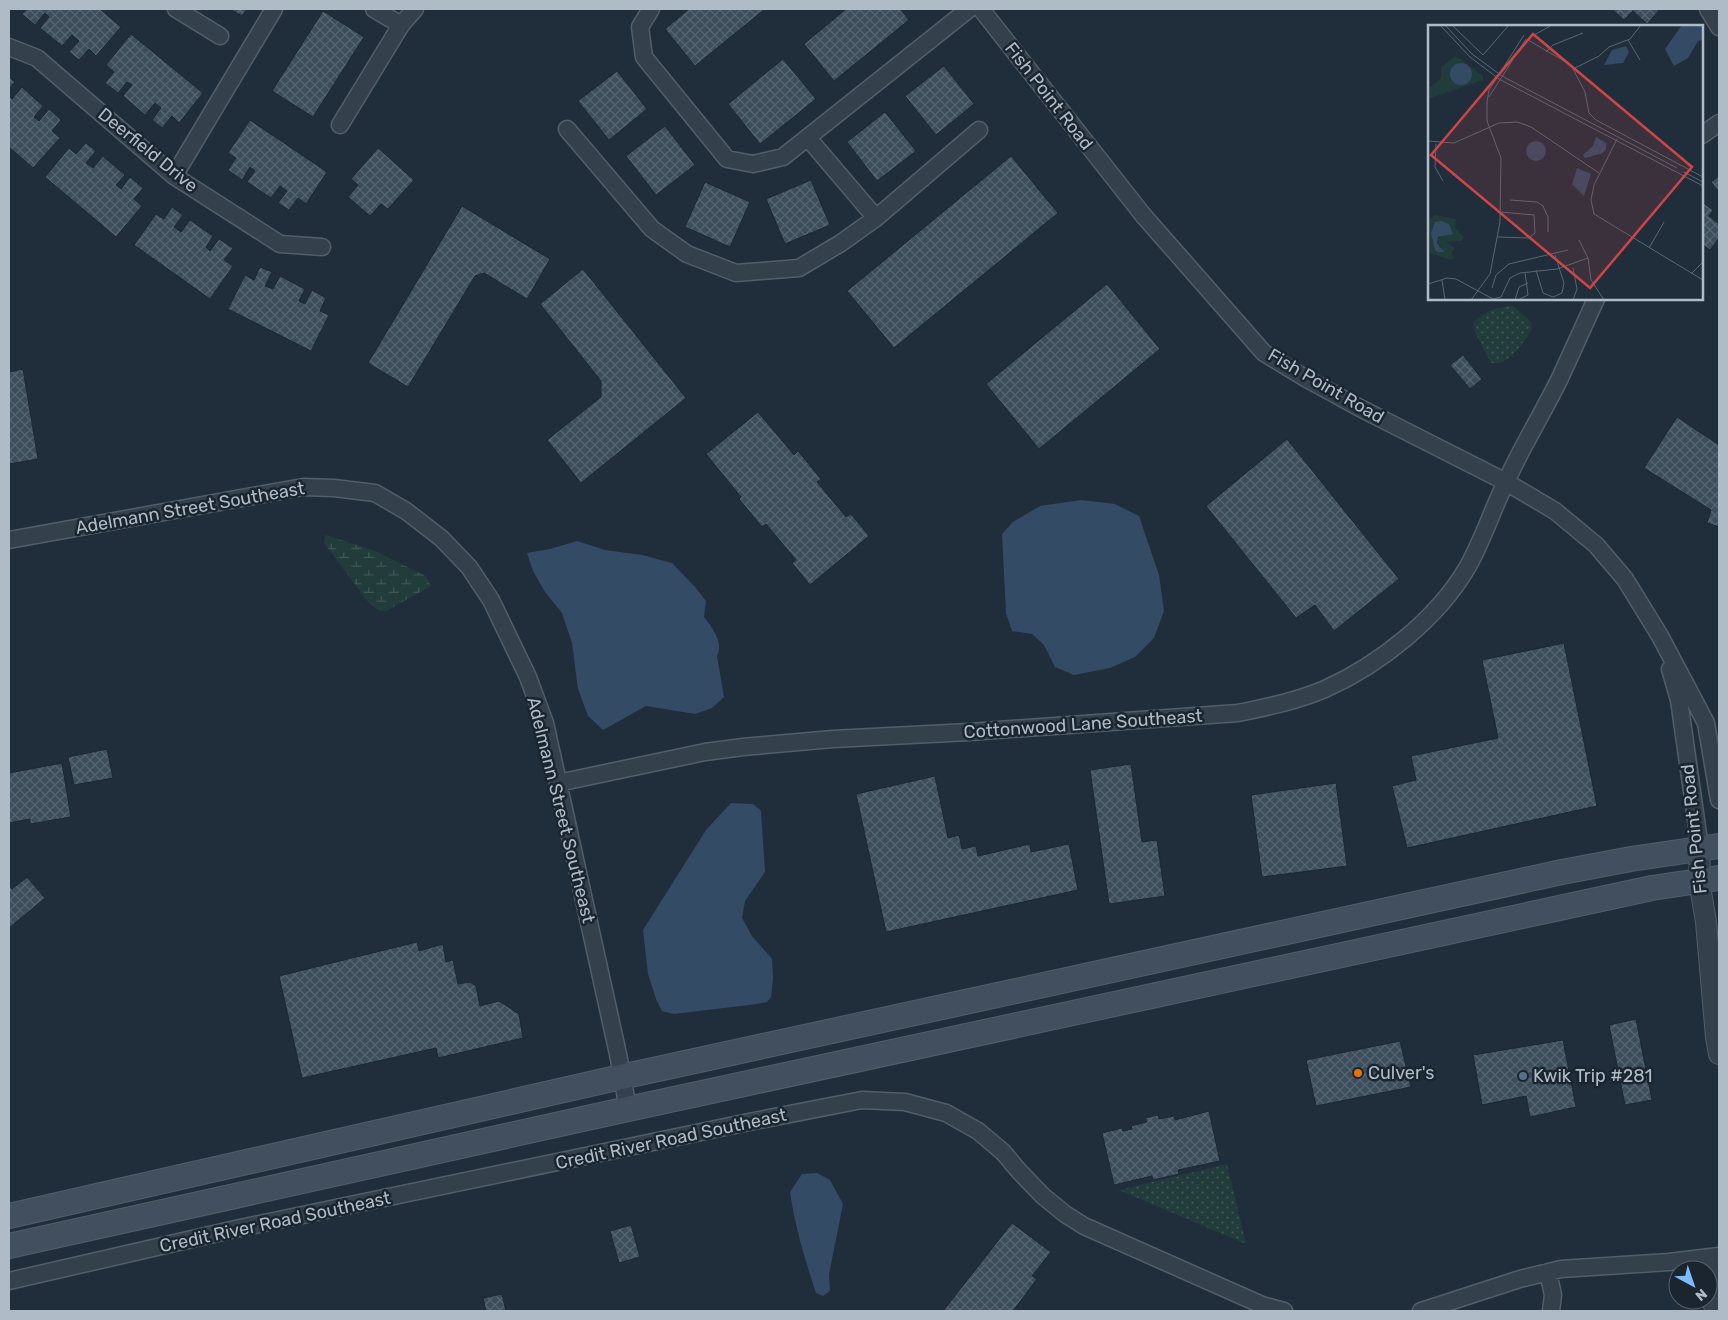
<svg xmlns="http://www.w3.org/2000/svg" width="1728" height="1320" font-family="Rubik,sans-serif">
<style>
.grass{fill:url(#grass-dots)}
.wetland{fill:url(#wetland-marsh)}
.water{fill:#334b64}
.building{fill:url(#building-cross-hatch);stroke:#1c2732}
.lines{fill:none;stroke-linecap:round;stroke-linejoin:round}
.minor-casing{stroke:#525e69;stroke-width:19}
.tertiary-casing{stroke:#525e69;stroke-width:22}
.secondary-casing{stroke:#525e69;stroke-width:26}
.minor{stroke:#34404b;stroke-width:16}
.tertiary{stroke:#34404b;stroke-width:20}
.secondary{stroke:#424f5f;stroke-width:24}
.food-dot{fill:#e8710a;stroke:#1a2530;stroke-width:2}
.service-dot{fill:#5c6f8a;stroke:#1a2530;stroke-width:2}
.labels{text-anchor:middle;stroke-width:5;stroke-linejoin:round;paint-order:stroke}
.street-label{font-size:18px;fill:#afbbc7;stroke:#1a2530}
.poi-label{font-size:18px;fill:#afbbc7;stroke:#1a2530;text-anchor:start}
.inset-road{fill:none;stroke:#596673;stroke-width:1}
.view{fill:#ce4548;fill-opacity:0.15;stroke:#ce4548;stroke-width:2.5}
.inset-edge{fill:none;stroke:#afbbc7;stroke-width:2.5}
</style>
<defs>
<pattern id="grass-dots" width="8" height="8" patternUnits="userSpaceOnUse" patternTransform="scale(1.25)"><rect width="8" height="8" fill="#223c3c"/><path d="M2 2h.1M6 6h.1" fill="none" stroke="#405657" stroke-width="1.8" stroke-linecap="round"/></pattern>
<pattern id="wetland-marsh" width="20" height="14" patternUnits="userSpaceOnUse" patternTransform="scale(1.25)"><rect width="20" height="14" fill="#223c3c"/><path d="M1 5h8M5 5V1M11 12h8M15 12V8" fill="none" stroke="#405657"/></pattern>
<pattern id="building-cross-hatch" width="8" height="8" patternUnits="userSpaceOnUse" patternTransform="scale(1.25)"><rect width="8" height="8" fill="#3c4d5b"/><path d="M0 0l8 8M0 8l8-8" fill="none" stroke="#566571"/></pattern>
</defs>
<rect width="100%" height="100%" fill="#202e3b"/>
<path class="grass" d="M1513,306L1531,322L1532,329C1523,342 1510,366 1491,363L1474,330L1473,323C1484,311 1497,307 1513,306Z
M1227,1164L1246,1244L1119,1190Z"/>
<path class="wetland" d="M325,535L373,550L426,576L431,586L386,611L378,610L369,603L324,543Z"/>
<path class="water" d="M1081,500L1115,504L1139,516L1159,575L1164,611L1154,638L1135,657L1110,668L1074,675L1055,667L1044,645L1032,634L1012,631L1006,613L1002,534L1013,522L1040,506Z
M577,541L605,550L642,555L672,563L695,587L706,601L704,617C712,627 724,643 717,656L724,697L712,708L695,714L646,706L603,730L588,716L578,689L572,643L562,613L545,592L533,571L527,553L550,549Z
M731,803L753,804L761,811L765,872L745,901L742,918L752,936L772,959L773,978L771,997L767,1002L757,1004L674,1014L662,1011L656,999L648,974L643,930L706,830Z
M817,1173L830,1180L843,1204L829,1274L830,1291L823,1296L816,1293C805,1260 795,1226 790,1192L802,1174Z"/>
<path class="building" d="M27,9H100L121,27L96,56L89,49L79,60L69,52L79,41L72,35L62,46L40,28L49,17L45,13L35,25L22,14Z
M230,9H247L242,16Z
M689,9H765L695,66L665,29Z
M846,9H900L909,20L834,81L804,44Z
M1614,9H1660L1647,24L1633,11L1624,20L1613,10Z
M323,11L364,37L313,117L272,91Z
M131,34L203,93L179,123L172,116L162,128L152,120L161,108L155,103L145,115L123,96L132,85L127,82L118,93L105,83L114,72L106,65Z
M783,59L816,99L760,144L728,104Z
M944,66L974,104L936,135L905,96Z
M617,71L647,109L609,140L578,101Z
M9,77L15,82L9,89Z
M22,87L43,106L34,117L39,121L49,109L61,120L52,131L60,138L33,168L9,147V96L12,99Z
M885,112L916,151L877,181L847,142Z
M250,120L327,172L306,204L298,198L289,210L278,203L287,191L280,186L271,198L247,182L255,171L250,167L242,180L228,170L236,158L228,153Z
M665,126L695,165L656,195L626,156Z
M86,143L96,151L86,163L93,168L103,156L125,175L116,185L121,189L130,177L143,188L134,199L142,206L116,237L45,177L69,148L76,154Z
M378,148L414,180L388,209L381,204L370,216L348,197L358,185L351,179Z
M1011,156L1058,213L894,348L847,291Z
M1719,176V192L1711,182Z
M811,180L830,225L785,244L766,199Z
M705,182L750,202L730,247L685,227Z
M1702,202L1713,210L1709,216L1719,224V238L1710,250L1702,244Z
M462,206L550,259L527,299L484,273L475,276L408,387L368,363Z
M172,207L183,215L174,227L181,232L190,220L213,236L206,247L210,251L219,239L233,248L224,260L233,266L210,299L134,245L156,214L164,219Z
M260,267L272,272L265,286L273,289L280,276L305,289L299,301L305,304L312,290L326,298L320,311L329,315L311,351L228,309L245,275L254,280Z
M583,269L686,398L581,483L547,440L601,397V381L540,304Z
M1107,284L1160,349L1039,449L986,384Z
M1463,355L1482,379L1470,389L1450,365Z
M23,369L38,459L9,464V372Z
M758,412L794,455L798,451L821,479L817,482L846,517L851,514L869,536L810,585L792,563L796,560L766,524L762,527L739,499L741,497L706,454Z
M1677,417L1719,445V527L1707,523L1711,510L1644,468Z
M1287,439L1399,579L1334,631L1315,605L1296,618L1206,506Z
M1564,643L1597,806L1407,848L1392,786L1416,780L1411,756L1498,738L1482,660Z
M107,749L113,778L74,785L68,757Z
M62,763L71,817L30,824V819L9,823V773Z
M1131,764L1142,842L1157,840L1165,896L1109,904L1090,770Z
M935,776L948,838L959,835L962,849L976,846L978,856L1030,844L1031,852L1069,844L1078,890L886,932L856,794Z
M1336,783L1347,866L1262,877L1251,795Z
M27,877L45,898L9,928V886L12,889Z
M417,942L419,951L443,944L446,962L453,960L458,984L470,982L476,986L480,1006L499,1001L519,1014L523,1038L438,1058L436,1048L302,1078L279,976Z
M1636,1019L1652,1100L1625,1105L1609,1025Z
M1563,1040L1576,1107L1530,1117L1526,1096L1482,1105L1473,1055Z
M1400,1041L1411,1087L1316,1106L1306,1060Z
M1209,1111L1220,1161L1178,1170L1179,1174L1153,1180L1152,1176L1114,1185L1102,1133L1122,1128L1123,1131L1132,1129L1131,1126L1147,1122L1145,1118L1158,1115L1159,1119L1174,1116L1175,1120Z
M1012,1223L1051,1252L1032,1276L1037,1279L1013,1311H943Z
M631,1225L640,1257L619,1263L610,1231Z
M502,1294L506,1311H486L483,1298Z"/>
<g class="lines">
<g class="minor-casing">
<path id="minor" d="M176,9L220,36
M374,9L401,25
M651,9L640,27L644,57L727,159L753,164L783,157L969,9
M981,9L1143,215L1264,353L1305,378L1358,407L1506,482L1555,511L1596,545L1625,579L1660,636L1706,723L1719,800
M1708,9L1719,27
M9,47L37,58L174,176L280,244L322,247
M340,125L401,25L415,9
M567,129L652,229L687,254L736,273L799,268L841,243L876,218L979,130
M1702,135L1719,123
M808,138L876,218
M174,176L274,9
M9,540L303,487L334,488L375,493L406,511L441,538L469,567L491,600L528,677L545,723L618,1054L628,1109
M1670,669L1679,700L1700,848
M558,783L705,752L743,747L833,739L969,732L1238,713C1267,707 1297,701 1325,689C1379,665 1437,619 1467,568C1483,540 1492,510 1506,482C1522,446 1543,413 1560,378C1572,352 1584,325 1596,299
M1548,1272L1553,1295L1551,1311
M9,1281L240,1228L749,1122L862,1100L905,1102L946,1113L978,1131L1003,1152L1018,1170L1043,1196L1065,1214L1084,1226L1262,1305L1284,1311
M1421,1311L1520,1279L1561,1269L1669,1262L1719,1256"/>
</g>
<g class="tertiary-casing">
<path id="tertiary" d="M1700,848L1699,880L1706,922L1716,1037L1719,1054
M1717,1311C1707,1294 1707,1278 1719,1262"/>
</g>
<g class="secondary-casing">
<path id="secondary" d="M9,1216L621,1077L1562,872L1631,859L1719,846
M9,1246L628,1109L1652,888L1719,878"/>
</g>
<use href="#minor" class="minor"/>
<use href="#tertiary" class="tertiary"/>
<use href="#secondary" class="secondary"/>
</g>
<circle class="food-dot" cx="1358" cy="1073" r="5"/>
<circle class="service-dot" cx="1523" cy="1076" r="5"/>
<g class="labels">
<g class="street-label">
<text transform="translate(1049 96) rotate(52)" y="6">Fish Point Road</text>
<text transform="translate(148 150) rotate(39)" y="6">Deerfield Drive</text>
<text transform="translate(1326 386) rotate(30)" y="6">Fish Point Road</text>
<text transform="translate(190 508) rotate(-10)" y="6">Adelmann Street Southeast</text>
<text transform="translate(1083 724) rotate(-4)" y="6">Cottonwood Lane Southeast</text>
<text transform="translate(561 810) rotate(76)" y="6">Adelmann Street Southeast</text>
<text transform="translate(1694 829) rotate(-96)" y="6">Fish Point Road</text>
<text transform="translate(671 1139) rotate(-12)" y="6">Credit River Road Southeast</text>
<text transform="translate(275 1222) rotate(-12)" y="6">Credit River Road Southeast</text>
</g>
<g class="poi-label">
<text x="1368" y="1079">Culver's</text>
<text x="1533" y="1082">Kwik Trip #281</text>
</g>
</g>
<g transform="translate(1428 25)">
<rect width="275" height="275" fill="#202e3b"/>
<path d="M28,31L55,51V55L0,74V64L13,53V42ZM31,37L42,43L39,58H31ZM7,190L28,194L27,203L36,212L34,216L18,217L27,223L24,227L26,233L23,235L2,228L0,195ZM10,196L21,199L23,207L9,214L15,227H10L6,221L4,211L5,200Z" fill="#223c3c" fill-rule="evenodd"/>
<path d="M254,0H275V15L270,16L260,33L246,41L237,24ZM198,21L201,27L195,38L176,40L184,25ZM22 49a11 11 0 1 1 22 0a11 11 0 1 1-22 0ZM168,112L178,118V124L175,128L157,133L155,130L165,121ZM98 126a10 10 0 1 1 20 0a10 10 0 1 1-20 0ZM149,143L163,149L156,171L144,159ZM13,196L21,199L25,209L10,212L9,218L16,227H10L7,225L3,208L7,197Z" fill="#334b64"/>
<path class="inset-road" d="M12,0L42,32L71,54L275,161M17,0L44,29L74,51L249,143M24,0L55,30L81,0M106,10L124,0M100,15L143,40L157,67L161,88L168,95L275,152M200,15L212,35M118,27L125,20L155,8M145,44L171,31L181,22L202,14L213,0M61,72L98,14M189,114L166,160L163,175L166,189L275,255M0,116L26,118L71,98L89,97L103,102L171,148M8,119L7,142L15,156M256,147L275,157M82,175L109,177L115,181L120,192V207M70,212L101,213L107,208L106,190L73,187M151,215L160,233L163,255L176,275M221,223L236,197M145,243L149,264L145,275M108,245L115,268L125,272L134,268L136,258L127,230M263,249L275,237M14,255L17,275M0,259L19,253L28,254L65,274L73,272L82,253L92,248L129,244L160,233M64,263L68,250L81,239L140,225M43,275L62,249L72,197L73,133L59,96V77L61,65L96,10M87,275L91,262L100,258M90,275L100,270L97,248"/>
<path class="view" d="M105,9L264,142L162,263L3,130Z"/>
<rect width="275" height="275" class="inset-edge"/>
</g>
<rect width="1728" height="1320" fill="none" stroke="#afbbc7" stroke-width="20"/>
<g transform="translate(1693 1285) rotate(140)"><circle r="24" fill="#1a2530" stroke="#56616c"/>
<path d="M0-4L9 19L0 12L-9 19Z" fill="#7ebbfe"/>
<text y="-8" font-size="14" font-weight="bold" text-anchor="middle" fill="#afbbc7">N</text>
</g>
</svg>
